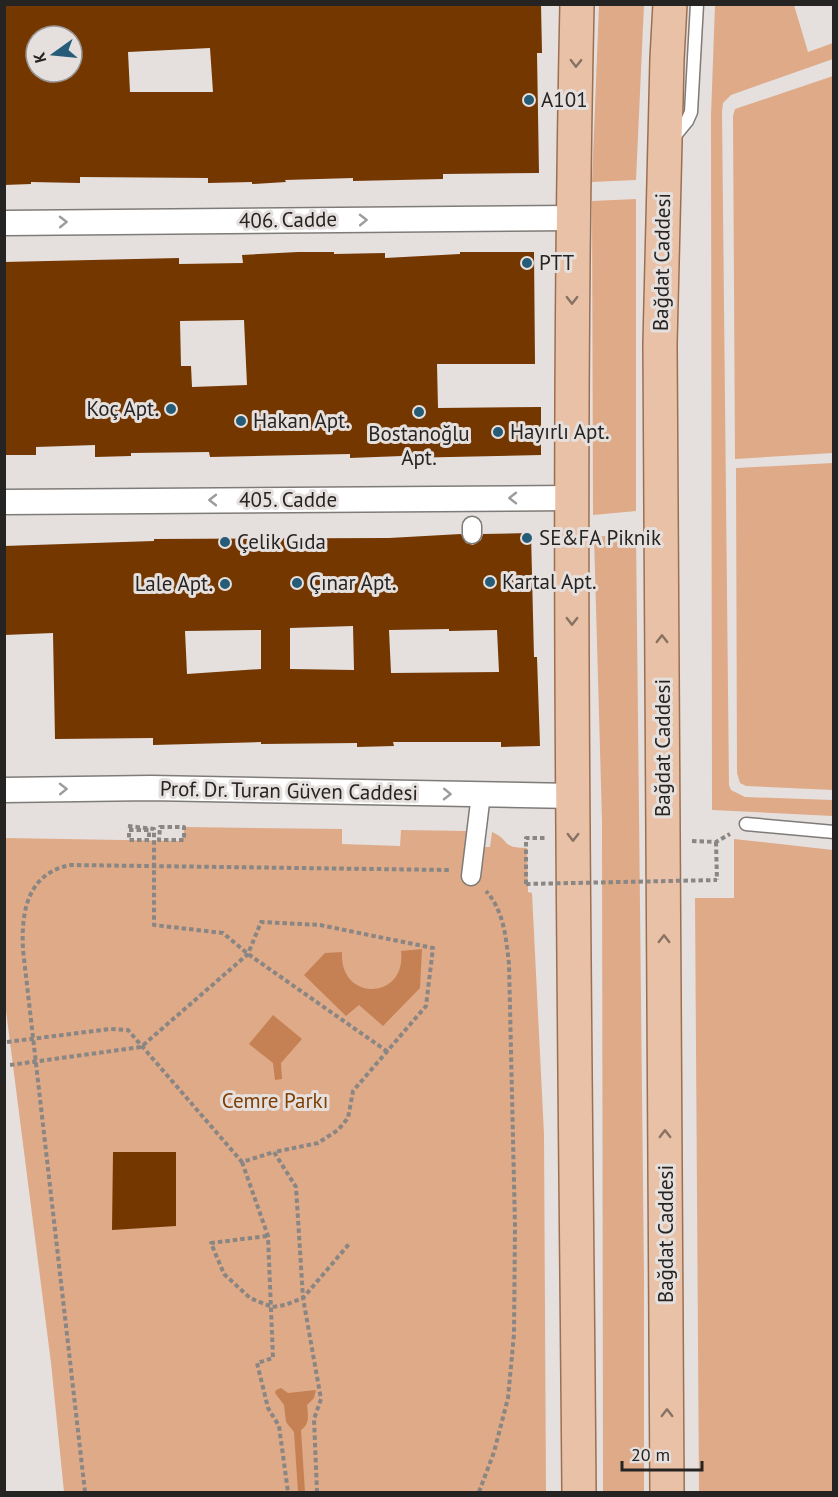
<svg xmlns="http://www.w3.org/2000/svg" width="838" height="1497" font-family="'PT Sans',sans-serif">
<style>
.green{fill:#dfaa88}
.water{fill:#c58153}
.building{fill:#743700;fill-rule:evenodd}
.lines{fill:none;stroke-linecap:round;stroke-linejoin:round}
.service-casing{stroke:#7f7b78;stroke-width:15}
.pedestrian-casing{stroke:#7f7b78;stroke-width:21}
.minor-casing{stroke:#7f7b78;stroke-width:27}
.primary-casing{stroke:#9c6f51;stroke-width:36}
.path{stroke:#898684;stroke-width:4;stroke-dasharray:4.5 3;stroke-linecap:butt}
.service{stroke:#fff;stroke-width:12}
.pedestrian{stroke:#fff;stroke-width:18}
.minor{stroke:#fff;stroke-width:24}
.primary{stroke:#e9c1a6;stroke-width:33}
.path-bridge{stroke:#898684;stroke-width:4;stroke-dasharray:4.5 3;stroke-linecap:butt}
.oneway{stroke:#887264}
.oneway2{stroke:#9d9c9c}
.poi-dot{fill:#265c77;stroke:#e5e0de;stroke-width:2}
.labels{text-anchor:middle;stroke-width:6;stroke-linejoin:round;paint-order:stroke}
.poi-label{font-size:21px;fill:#262423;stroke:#e5e0de;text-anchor:start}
.street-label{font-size:21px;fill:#262423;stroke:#e5e0de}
.park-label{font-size:21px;fill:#7e3e04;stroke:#e5e0de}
</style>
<rect width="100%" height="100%" fill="#e5e0de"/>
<path class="green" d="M599,5H644L636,180L592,182Z
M715,5H794L808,52L833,43V59L731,95L723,103L722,112L729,785L731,790L745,797L833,800V816L712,810L711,115Z
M833,76V453L735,459L733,116L735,109Z
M636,199V511L593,515L592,201Z
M833,463V790L746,786L740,783L737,773L736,468Z
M636,533L644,1277V1492H603L602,821L594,537Z
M184,827L342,829V844L400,846L401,830L469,831L466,847H490L492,832C511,840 500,848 527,848L528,892L532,893L544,1134L546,1492H64L51,1363L5,1003L4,838L183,841Z
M734,839L833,850V1492H699L695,898H734Z"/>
<path class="water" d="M422,949L420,988L383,1026L359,1005L346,1016L304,975L325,953L342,952C339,1002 407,1001 401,951Z
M273,1015L302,1039L281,1063L282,1079L275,1080L273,1063L249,1044Z
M281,1388L288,1393L316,1390L314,1398L307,1405C308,1415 310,1424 301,1430L305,1492H298L294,1432L286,1422L284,1405L275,1393L276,1390Z"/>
<path class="building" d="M4,4H541L542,53H537L539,173L443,174V179L353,181V178L285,180L286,182L252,184V182L208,183V178L80,177V183L31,182V184L4,185ZM36,36H72V72H36ZM210,48L213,92H130L128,52Z
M298,252H334V254L385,253V258L460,254V252H534L535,364H437L438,408L541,407V455L402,458V456L350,458V454L210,457L209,452L131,453V456L95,457V445L36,447V455H4V262L179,258V264L243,263L242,255ZM244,320L247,385L192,387L191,366H181L180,321Z
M531,533L534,657H537L540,746L501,747V742H393L394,746L357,747V743L261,744V742L153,745V738L55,739L53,633L4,635V546L154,541V539L389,538L461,534L466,543L473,545L481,540L483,534ZM353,626L354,670L290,669V628ZM449,629V631L497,630L499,672L391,673L389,630ZM261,630V669L187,674L185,631Z
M113,1152H176V1226L112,1230Z"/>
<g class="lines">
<g class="service-casing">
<path id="service" d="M673,138L687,121L691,112L697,4
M746,824L834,832"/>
</g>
<g class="pedestrian-casing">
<path id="pedestrian" d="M472,534V526
M471,876L481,794"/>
</g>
<g class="minor-casing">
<path id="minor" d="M4,223L572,218
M4,502L572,498
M4,790L151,788L573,796"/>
</g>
<g class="primary-casing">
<path id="primary" d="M577,4C566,500 575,997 579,1492
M667,1492L660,344L667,59L670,4"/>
</g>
<path class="path" d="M128,826L154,829V925L223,933L248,954L388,1052
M160,827H184V840H159Z
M129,830H149V840H129Z
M692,841L716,842L730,834
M716,842L717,880
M526,884V838H545
M7,1042L110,1029L128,1030L242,1162L274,1152L296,1187L303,1298L321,1399L314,1419L317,1492
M10,1065L141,1047L248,954L261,922L320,925L433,948L426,1006L353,1091L348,1118L338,1130L318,1143L274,1152
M242,1162L268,1236L273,1358L257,1363L268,1408L279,1426L288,1492
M267,1236L211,1243L224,1274L250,1298L272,1307L285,1305L303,1298L349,1244
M85,1492L23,950C21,912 27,873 71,865L450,870
M479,1492L494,1452L508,1398L514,1334L515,1226L509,964C506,938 504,911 486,891"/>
<use href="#service" class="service"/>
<use href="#pedestrian" class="pedestrian"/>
<use href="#minor" class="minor"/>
<use href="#primary" class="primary"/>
<path class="path-bridge" d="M526,884L717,880"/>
</g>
<defs><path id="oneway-chevron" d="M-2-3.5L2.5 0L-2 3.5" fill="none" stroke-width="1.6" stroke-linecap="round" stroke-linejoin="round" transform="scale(1.5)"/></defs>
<g class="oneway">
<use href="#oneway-chevron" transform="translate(576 63) rotate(91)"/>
<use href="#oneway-chevron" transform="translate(572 300) rotate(90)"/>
<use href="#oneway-chevron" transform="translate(572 621) rotate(90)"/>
<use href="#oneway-chevron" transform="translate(662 639) rotate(-90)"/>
<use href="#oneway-chevron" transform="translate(573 837) rotate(90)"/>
<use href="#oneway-chevron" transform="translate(664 939) rotate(-90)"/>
<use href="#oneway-chevron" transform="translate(665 1134) rotate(-90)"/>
<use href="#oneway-chevron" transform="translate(667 1413) rotate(-90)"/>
</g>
<g class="oneway2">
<use href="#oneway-chevron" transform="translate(363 220) rotate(-1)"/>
<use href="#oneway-chevron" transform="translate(63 222) rotate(-1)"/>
<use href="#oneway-chevron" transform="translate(513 498) rotate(180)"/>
<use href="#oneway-chevron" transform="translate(213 500) rotate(180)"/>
<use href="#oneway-chevron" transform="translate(63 789) rotate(-1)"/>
<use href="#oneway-chevron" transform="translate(447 794) rotate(1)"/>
</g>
<g class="poi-dot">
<circle cx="529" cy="100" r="6"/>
<circle cx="527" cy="263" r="6"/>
<circle cx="171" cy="409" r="6"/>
<circle cx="419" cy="412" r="6"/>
<circle cx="241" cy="421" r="6"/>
<circle cx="498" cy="432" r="6"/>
<circle cx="527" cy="538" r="6"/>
<circle cx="225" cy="542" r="6"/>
<circle cx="490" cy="582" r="6"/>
<circle cx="297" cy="583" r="6"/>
<circle cx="225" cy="584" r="6"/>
</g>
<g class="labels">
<g class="poi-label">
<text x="541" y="107">A101</text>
<text x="539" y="270">PTT</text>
<text x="159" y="416" text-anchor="end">Koç Apt.</text>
<text x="253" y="428">Hakan Apt.</text>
<text x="510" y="439">Hayırlı Apt.</text>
<text x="419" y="441" text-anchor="middle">Bostanoğlu<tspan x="419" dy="24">Apt.</tspan></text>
<text x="539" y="545">SE&amp;FA Piknik</text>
<text x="237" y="549">Çelik Gıda</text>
<text x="502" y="589">Kartal Apt.</text>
<text x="309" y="590">Çınar Apt.</text>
<text x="213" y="591" text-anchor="end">Lale Apt.</text>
</g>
<g class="street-label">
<text transform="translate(288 220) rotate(-1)" y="7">406. Cadde</text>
<text transform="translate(662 262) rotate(-89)" y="7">Bağdat Caddesi</text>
<text x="288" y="507">405. Cadde</text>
<text transform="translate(663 748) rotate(-90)" y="7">Bağdat Caddesi</text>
<text transform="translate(289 791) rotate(1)" y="7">Prof. Dr. Turan Güven Caddesi</text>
<text transform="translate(666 1234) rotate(-90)" y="7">Bağdat Caddesi</text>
</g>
<g class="park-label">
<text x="275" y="1108">Cemre Parkı</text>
</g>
</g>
<rect width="838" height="1497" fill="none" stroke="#262423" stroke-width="12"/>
<g transform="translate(54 54) rotate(255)"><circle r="28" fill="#e5e0de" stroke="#999593" stroke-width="1.5"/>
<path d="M0-4.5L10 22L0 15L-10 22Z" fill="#265c77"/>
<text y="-9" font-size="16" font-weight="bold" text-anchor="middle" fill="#262423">K</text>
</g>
<path d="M622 1461v9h80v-9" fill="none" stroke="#262423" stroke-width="3"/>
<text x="631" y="1461" font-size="18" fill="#262423" stroke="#e5e0de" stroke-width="4.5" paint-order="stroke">20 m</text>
</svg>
